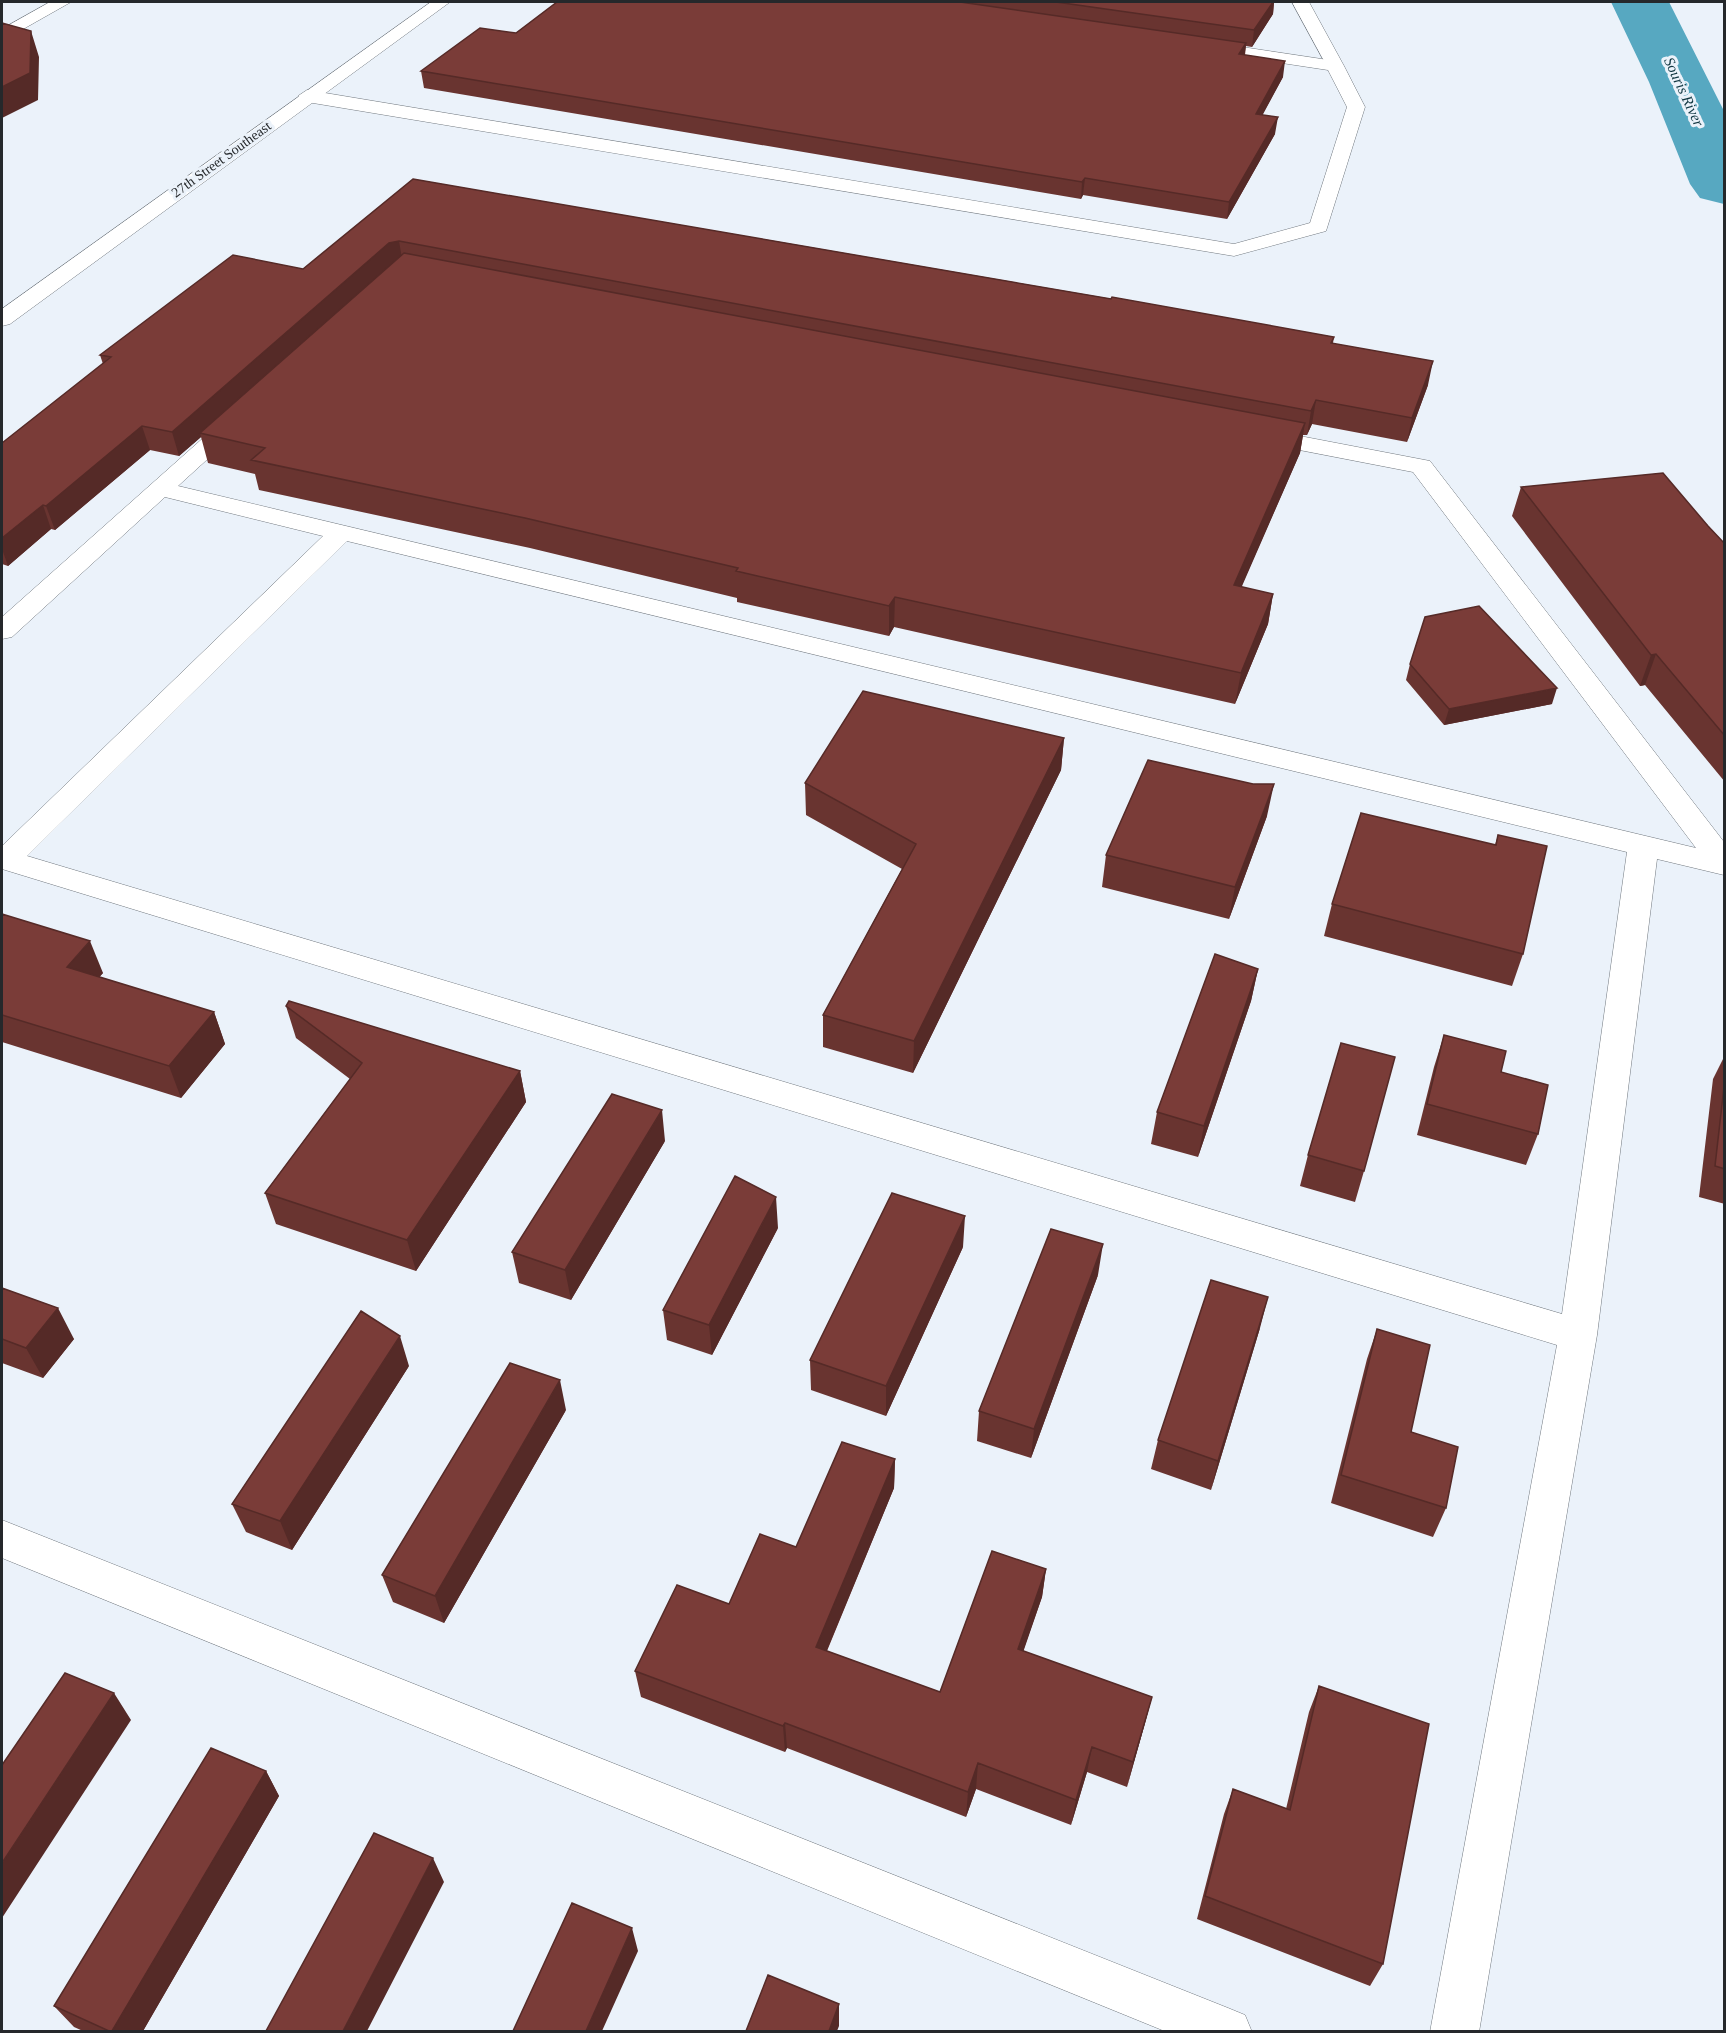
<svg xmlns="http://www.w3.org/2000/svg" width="1726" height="2033" font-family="'Times New Roman',serif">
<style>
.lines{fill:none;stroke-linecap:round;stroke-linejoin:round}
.river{fill:#57a8c1;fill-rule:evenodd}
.lane-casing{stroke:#71787f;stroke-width:1}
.street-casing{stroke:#71787f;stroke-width:1}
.secondary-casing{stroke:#71787f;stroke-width:1}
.lane{fill:#fff;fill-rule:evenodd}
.street{fill:#fff;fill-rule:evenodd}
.secondary{fill:#fff;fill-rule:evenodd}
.wall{fill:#693430}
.shaded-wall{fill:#552a27}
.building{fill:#7a3c38;stroke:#552a27;stroke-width:1.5}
.labels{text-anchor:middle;stroke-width:6;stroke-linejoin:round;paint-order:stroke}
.far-street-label{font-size:14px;fill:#25282b;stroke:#ebf2fa}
.far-water-label{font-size:15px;font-style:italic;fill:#113742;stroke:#ebf2fa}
</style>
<rect width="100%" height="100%" fill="#ebf2fa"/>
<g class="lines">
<path class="river" d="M1611,2H1669L1724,111V204L1700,198L1690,184L1649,82Z"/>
<g class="lane-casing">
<path id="lane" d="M1202,41L1335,61L1344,66L1365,107L1326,231L1234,256L307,102L298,96L307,90L1234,244L1310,223L1347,107L1328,70L1196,50L1193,46Z
M237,413L245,415L249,420L245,425L178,486L1696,848L1413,472L1258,442L1250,440L1246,435L1250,430L1258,428L1430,461L1724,842V875L1657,859L1597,1335L1479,2032H1430L1557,1345L2,869V846L323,536L165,497L12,637L2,639V617L229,415ZM347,541L1627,852L1562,1314L27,856Z
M2,1520L1228,2008L1245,2015L1252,2032H1167L2,1558Z"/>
</g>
<g class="street-casing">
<path id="street" d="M50,2H71L2,41V29Z
M1292,2H1309L1344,66L1341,70H1329Z"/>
</g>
<g class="secondary-casing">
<path id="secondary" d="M431,2H450L10,324L2,326V309Z"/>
</g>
<use href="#lane" class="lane"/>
<use href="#street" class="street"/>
<use href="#secondary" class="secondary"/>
</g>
<path class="wall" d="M557,2H1274L1273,14L1252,47L1246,46L1245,55L1283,77L1262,115L1275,134L1227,219L1083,195L1081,199L424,88L421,71L516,33Z
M413,179L1334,337L1333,343L1428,385L1407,442L1312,424L1307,435H1303L1300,453L1241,587L1273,594L1268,624L1235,704L894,627L889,636L737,602V598L530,548L259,490L255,474L208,463L201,437L179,456L150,450L55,530L51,529L8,566L2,564V443L103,364L100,355L303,269Z
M1521,487L1708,526L1725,544V782L1645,685L1640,686L1512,516Z
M1410,664L1552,704L1444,725L1406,680Z
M1064,738L1061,770L913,1073L823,1047V1015L902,869L806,815L805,783Z
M1267,816L1229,919L1102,887L1106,855Z
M1498,835L1523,954L1512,986L1324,936L1332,904L1495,845Z
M2,914L103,973L99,977L214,1012L225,1044L181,1098L2,1042Z
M1258,969L1251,1001L1198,1157L1151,1144L1157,1112Z
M286,1006L520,1071L526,1102L416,1271L276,1224L265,1193L350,1079L296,1038Z
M1444,1035L1501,1072L1538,1134L1526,1165L1417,1135L1434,1067Z
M1725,1055V1204L1699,1197L1713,1079Z
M665,1141L571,1300L519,1283L512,1252Z
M1308,1155L1364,1171L1355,1202L1300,1186Z
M778,1228L712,1355L667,1340L663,1310Z
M963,1247L886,1416L811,1390L810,1360Z
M1098,1275L1031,1458L977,1441L979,1411Z
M2,1288L74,1339L43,1378L2,1363Z
M1260,1328L1211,1490L1151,1469L1158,1440Z
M1377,1329L1411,1432L1446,1508L1433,1537L1331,1503L1367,1359Z
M409,1366L292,1550L246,1532L232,1504Z
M566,1410L444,1623L393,1602L382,1575Z
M895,1459L894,1488L827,1651L940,1692L1046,1569L1042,1597L1023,1651L1152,1697L1145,1723L1127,1787L1087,1772L1071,1825L976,1789L966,1817L787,1748L785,1752L641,1697L635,1671L729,1604L796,1547Z
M1319,1686L1383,1964L1370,1986L1197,1919L1224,1814L1233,1789L1286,1809L1309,1712Z
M266,1771L279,1796L143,2031H83L74,2027L54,2006Z"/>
<path class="shaded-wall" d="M1273,2H1274L1273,14L1252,47L1254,30Z
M31,31L39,57L38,100L2,118V87Z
M1246,43L1244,60L1239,54Z
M1285,61L1283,77L1254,131L1256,114Z
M1278,117L1275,134L1227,219L1229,202Z
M1085,178L1083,195L1081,199L1082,182Z
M399,241L403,264L200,433L201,437L179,456L172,432L389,243Z
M1433,361L1428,385L1407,442L1412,418Z
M1316,400L1312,424L1307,435L1311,411Z
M1305,423L1300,453L1229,616L1234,585Z
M142,426L150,450L55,530L46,506Z
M43,505L51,529L8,566L2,549V538Z
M1273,594L1268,624L1235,704L1241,673Z
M895,597L894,627L889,636V606Z
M1656,654L1645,685L1640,686L1651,655Z
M1557,688L1552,704L1444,725L1449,709Z
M1064,738L1061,770L913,1073L914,1041Z
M1274,784L1267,816L1229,919L1235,887Z
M90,941L103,973L80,999L67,967Z
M1258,969L1251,1001L1198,1157L1204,1126Z
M214,1012L225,1044L181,1098L169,1066Z
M520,1071L526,1102L416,1271L407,1240Z
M662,1110L665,1141L571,1300L565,1270Z
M776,1197L778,1228L712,1355L709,1325Z
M965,1216L963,1247L886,1416V1386Z
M1103,1244L1098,1275L1031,1458L1034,1429Z
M1268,1297L1260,1328L1211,1490L1218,1461Z
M58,1308L74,1339L43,1378L26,1348Z
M400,1336L409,1366L292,1550L280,1521Z
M560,1380L566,1410L444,1623L435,1596Z
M895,1459L894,1488L817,1674L816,1647Z
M1046,1569L1042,1597L1015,1676L1018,1649Z
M114,1693L131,1720L2,1918V1863Z
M1152,1697L1145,1723L1127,1787L1133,1762Z
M785,1723L787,1748L785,1752L783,1726Z
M1092,1747L1087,1772L1071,1825L1076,1800Z
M978,1763L976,1789L966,1817L968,1792Z
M266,1771L279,1796L143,2031H112Z
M433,1858L444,1882L367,2031H343Z
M632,1928L638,1951L602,2031H586Z
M839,2004V2026L837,2031H829Z"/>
<path class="building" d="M557,2H960L1246,43L1239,54L1285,61L1256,114L1278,117L1229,202L1085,178L1082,182L421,71L480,28L516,33Z
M1056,2H1273L1254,30Z
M2,23L31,31L30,73L2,87Z
M413,179L1111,299L1112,297L1334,337L1331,343L1433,361L1412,418L1316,400L1311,411L399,241L389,243L172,432L142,426L46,506L43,505L2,538V443L111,357L100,355L233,255L303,269Z
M404,253L1305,423L1234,585L1273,594L1241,673L895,597L889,606L736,571L738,568L525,518L251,460L265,448L200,433Z
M1663,473L1708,526L1725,544V736L1656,654L1651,655L1521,487Z
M1479,606L1557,688L1449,709L1410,664L1425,617Z
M863,691L1064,738L914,1041L823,1015L916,844L805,783Z
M1148,760L1253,784H1274L1235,887L1106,855Z
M1361,813L1496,845L1498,835L1547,846L1523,954L1332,904Z
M2,914L90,941L67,967L214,1012L169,1066L2,1015Z
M1215,954L1258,969L1204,1126L1157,1112Z
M289,1001L520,1071L407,1240L265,1193L362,1063L286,1006Z
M1444,1035L1506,1051L1501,1072L1548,1085L1538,1134L1427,1104Z
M1341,1043L1395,1057L1364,1171L1308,1155Z
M1725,1078V1169L1715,1166Z
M612,1094L662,1110L565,1270L512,1252Z
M735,1176L776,1197L709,1325L663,1310Z
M892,1193L965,1216L886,1386L810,1360Z
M1051,1229L1103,1244L1034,1429L979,1411Z
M1211,1280L1268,1297L1218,1461L1158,1440Z
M2,1288L58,1308L26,1348L2,1339Z
M361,1311L400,1336L280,1521L232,1504Z
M1377,1329L1430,1345L1411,1432L1458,1447L1446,1508L1341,1475Z
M510,1363L560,1380L435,1596L382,1575Z
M842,1442L895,1459L816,1647L940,1692L992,1551L1046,1569L1018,1649L1152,1697L1133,1762L1092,1747L1076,1800L978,1763L968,1792L785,1723L783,1726L635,1671L677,1585L729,1604L760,1534L796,1547Z
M65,1673L114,1693L2,1863V1765Z
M1319,1686L1429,1724L1383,1964L1205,1896L1233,1789L1290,1810Z
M211,1748L266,1771L112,2031H109L54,2006Z
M374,1833L433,1858L343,2031H266Z
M572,1903L632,1928L586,2031H513Z
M768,1975L839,2004L829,2031H746Z"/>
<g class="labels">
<g class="far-street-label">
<text transform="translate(221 159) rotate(-36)" y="5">27th Street Southeast</text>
</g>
<g class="far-water-label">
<text transform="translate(1684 92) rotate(65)" y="5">Souris River</text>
</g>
</g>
<rect width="1726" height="2033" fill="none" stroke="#25282b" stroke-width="6"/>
</svg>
